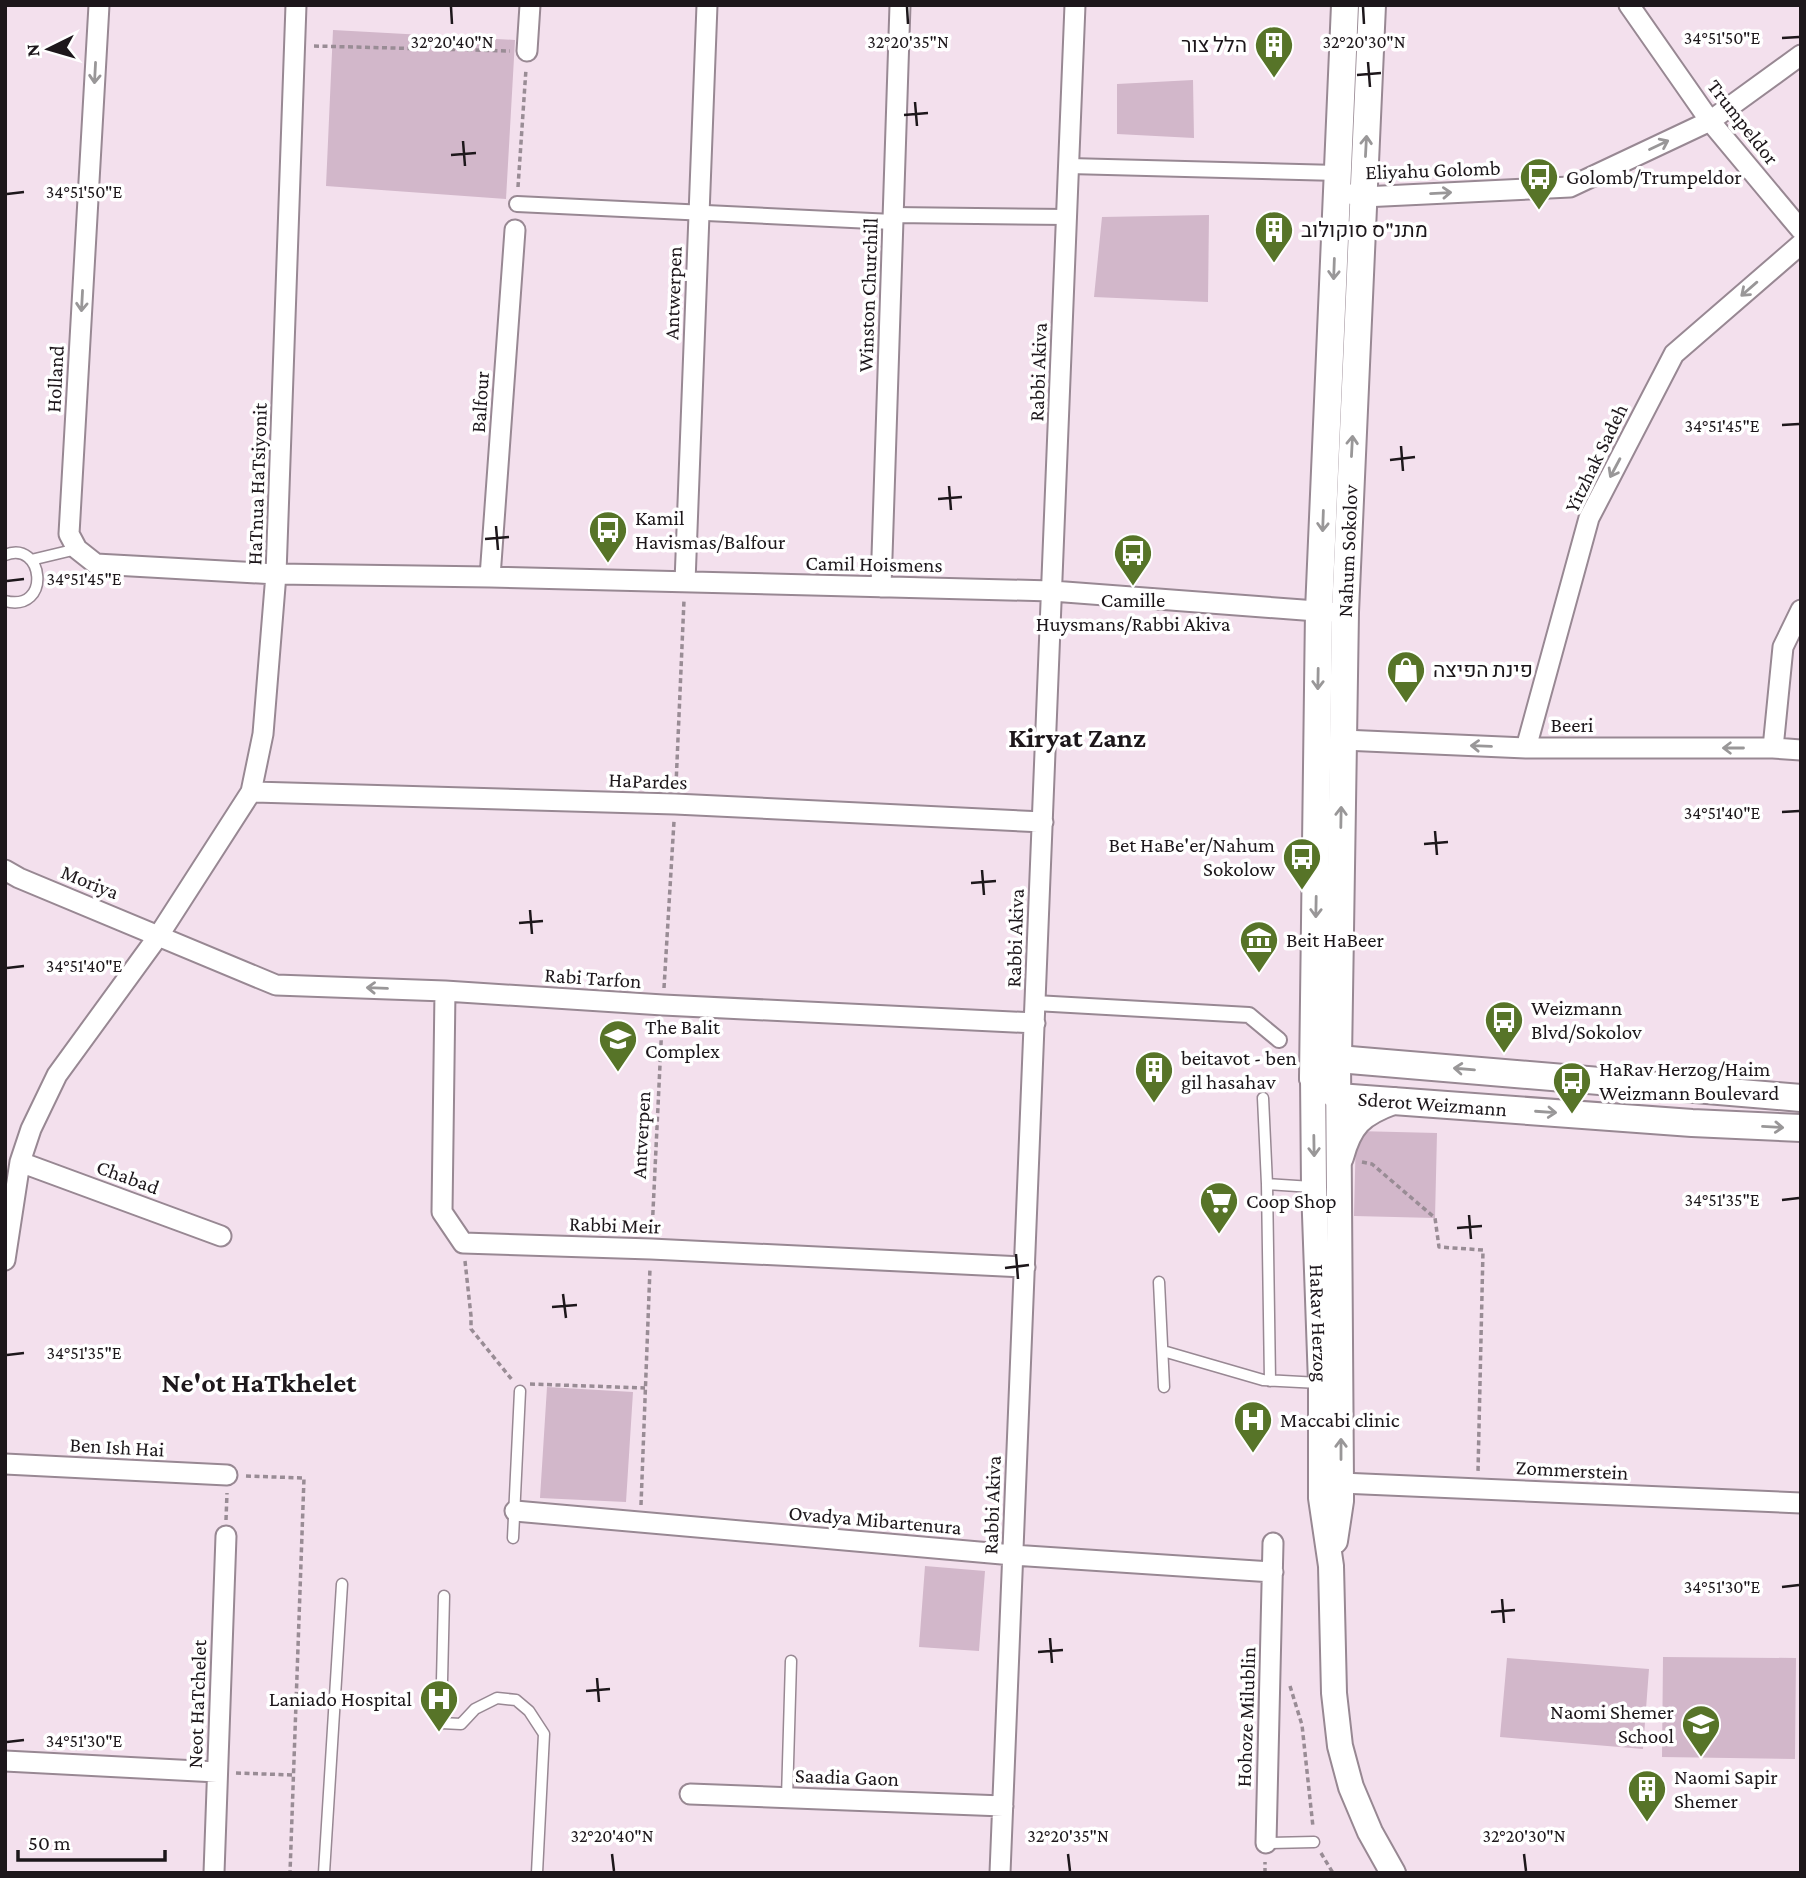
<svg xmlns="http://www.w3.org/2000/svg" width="1806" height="1878" font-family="'Crimson Pro',Heebo,serif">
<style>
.green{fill:#d2b7ca}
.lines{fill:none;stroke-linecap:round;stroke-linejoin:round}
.service-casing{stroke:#988893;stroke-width:13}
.pedestrian-casing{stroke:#988893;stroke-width:18}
.minor-casing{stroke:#988893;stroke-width:23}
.tertiary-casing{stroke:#988893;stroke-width:28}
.secondary-casing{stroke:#988893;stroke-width:30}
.path{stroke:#998c95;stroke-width:3.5;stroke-dasharray:5 3.5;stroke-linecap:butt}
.service{stroke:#fff;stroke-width:10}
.pedestrian{stroke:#fff;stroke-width:14}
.minor{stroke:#fff;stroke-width:19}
.tertiary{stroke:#fff;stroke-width:24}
.secondary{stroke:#fff;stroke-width:26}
.oneway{stroke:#999798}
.ticks{fill:none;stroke:#1d171b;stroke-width:2.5}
.labels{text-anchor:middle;stroke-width:7;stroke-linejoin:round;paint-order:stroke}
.poi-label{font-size:21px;fill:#1d171b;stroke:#fff;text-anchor:start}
.street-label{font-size:21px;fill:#1d171b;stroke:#fff}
.district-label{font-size:28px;font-weight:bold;fill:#1d171b;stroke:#fff}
.ticks-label{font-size:18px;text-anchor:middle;fill:#1d171b;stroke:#fff;stroke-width:7;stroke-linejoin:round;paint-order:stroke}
</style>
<rect width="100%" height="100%" fill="#f3e0ed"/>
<path class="green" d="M333,30L515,40L506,199L326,186Z
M1193,80L1194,138L1117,134V84Z
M1209,215L1208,302L1094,297L1102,217Z
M1356,1131L1437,1133L1435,1218L1354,1216Z
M547,1387L633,1392L626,1502L540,1498Z
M925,1566L985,1571L979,1651L919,1647Z
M1663,1657L1796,1658L1795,1759L1662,1757Z
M1507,1658L1649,1669L1643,1749L1500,1737Z"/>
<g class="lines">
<g class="service-casing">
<path id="service" d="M5,555C44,539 52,613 5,601
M31,560L77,549
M1263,1098L1267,1184L1270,1381
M1267,1184L1312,1187
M1159,1282L1164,1387
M1163,1351L1263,1380L1319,1383
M513,1538L520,1391
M444,1596L441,1723L461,1724L475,1709L497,1698L516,1700L529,1711L544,1734L537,1873
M787,1798L791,1661
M1266,1843L1314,1842
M324,1873L342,1584"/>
</g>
<g class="pedestrian-casing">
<path id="pedestrian" d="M1069,166L1338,173
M517,204L893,222
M893,215L1067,217
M1035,1003L1249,1015L1279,1040"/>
</g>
<g class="minor-casing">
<path id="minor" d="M99,5L69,534L77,549L96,564L276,574L490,577L1052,591L1330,612
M1629,5L1710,121L1801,230
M527,51L530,5
M1350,194L1363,197L1570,187L1710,121L1801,55
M490,577L515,230
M685,582L707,5
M881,587L900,5
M1343,740L1526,748H1773L1801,750
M1526,748L1589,518L1674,354L1801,244
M1773,748L1783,647L1801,610
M251,792L675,804L1043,822
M5,870L19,878L276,985L445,991L663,1005L1035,1023
M445,991L442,1212L463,1243L651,1249L1025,1267
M20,1162L221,1236
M5,1260L20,1162L31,1129L57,1075L159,935L251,792L263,734L276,574L296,5
M5,1464L227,1475
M1341,1483L1801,1503
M515,1511L1013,1555L1273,1572
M5,1761L217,1772
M690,1794L1003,1806
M1266,1843L1273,1543
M214,1873L226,1536
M1000,1873L1075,5"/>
</g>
<g class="tertiary-casing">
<g id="tertiary">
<path id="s1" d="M1313,1078L1314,1187L1321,1383V1498L1331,1566L1334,1693L1340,1746L1351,1787L1370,1832L1393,1873"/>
<path d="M1335,1541L1341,1501V1483L1338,1059"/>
</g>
</g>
<g class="secondary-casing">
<g id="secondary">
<path id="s2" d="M1338,1059L1345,612L1372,5"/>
<path d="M1326,1068L1338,1059L1801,1098"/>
<path d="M1313,1078L1319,611L1345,5"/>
<path id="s3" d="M1313,1078L1338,1097L1692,1123L1801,1128"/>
<path d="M1340,1157C1349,1124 1360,1113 1393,1101"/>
</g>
</g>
<path class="path" d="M314,46L510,51
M518,187L526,69
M676,785L684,600
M664,988L674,821
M1362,1162L1372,1164L1435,1218L1439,1247L1483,1250L1478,1472
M652,1232L662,1023
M465,1261L471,1316V1329L513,1381
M530,1384L645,1388
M246,1476L304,1478L290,1873
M641,1505L650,1268
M226,1520L227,1493
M1290,1686L1302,1725L1313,1827
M236,1773L294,1775
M1321,1853L1333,1873
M1265,1873V1862"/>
<use href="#service" class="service"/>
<use href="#pedestrian" class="pedestrian"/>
<use href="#minor" class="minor"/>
<use href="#tertiary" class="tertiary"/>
<use href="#secondary" class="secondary"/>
</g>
<defs><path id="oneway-shaft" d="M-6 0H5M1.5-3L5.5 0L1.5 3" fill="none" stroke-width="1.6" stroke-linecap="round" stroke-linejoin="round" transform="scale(1.75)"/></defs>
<g class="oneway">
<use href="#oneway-shaft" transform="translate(95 73) rotate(93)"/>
<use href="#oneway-shaft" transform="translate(1659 145) rotate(-25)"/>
<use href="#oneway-shaft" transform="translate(1366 146) rotate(-87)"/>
<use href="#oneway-shaft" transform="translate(1441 193) rotate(-3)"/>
<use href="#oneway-shaft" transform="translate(1334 269) rotate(92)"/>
<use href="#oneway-shaft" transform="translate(1749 289) rotate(139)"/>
<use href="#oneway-shaft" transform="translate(82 301) rotate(93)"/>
<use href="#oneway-shaft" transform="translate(1352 446) rotate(-87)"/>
<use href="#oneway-shaft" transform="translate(1615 468) rotate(118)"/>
<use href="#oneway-shaft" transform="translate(1323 521) rotate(92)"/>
<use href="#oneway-shaft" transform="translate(1318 679) rotate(91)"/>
<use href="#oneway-shaft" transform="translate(1481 746) rotate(-178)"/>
<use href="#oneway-shaft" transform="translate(1733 748) rotate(180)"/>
<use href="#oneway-shaft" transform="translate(1341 817) rotate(-89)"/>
<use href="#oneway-shaft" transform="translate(1316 907) rotate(91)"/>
<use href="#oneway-shaft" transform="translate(377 988) rotate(-178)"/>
<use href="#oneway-shaft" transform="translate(1464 1069) rotate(-175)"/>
<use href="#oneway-shaft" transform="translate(1546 1112) rotate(4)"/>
<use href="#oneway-shaft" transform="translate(1773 1127) rotate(3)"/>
<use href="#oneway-shaft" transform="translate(1314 1146) rotate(89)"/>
<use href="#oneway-shaft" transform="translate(1341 1449) rotate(-90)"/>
</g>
<path class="ticks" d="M451,7L452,24M907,7L908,24M1363,7L1364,24M1782,38L1799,37M1368,62L1370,87M1357,75L1381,73M915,102L917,126M904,115L928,113M463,141L465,166M451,155L476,153M7,194L24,192M1782,425L1799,424M1401,446L1403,471M1390,460L1415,457M949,486L951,510M938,499L962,497M496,526L498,550M485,539L509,537M7,581L24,579M1782,812L1799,811M1435,831L1437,855M1424,844L1448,842M982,870L984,895M971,883L996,881M530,910L532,934M519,923L543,921M7,968L24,966M1782,1200L1799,1198M1469,1215L1471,1239M1457,1228L1482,1226M1016,1254L1018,1279M1005,1268L1029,1265M563,1294L566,1318M552,1307L577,1305M7,1355L24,1353M1782,1587L1799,1585M1502,1599L1504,1623M1491,1612L1515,1610M1050,1638L1052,1663M1038,1652L1063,1650M597,1678L599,1702M586,1691L610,1689M7,1742L24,1740M612,1854L614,1871M1068,1854L1070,1871M1524,1854L1526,1871"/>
<defs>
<g id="building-pin" transform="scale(2.0125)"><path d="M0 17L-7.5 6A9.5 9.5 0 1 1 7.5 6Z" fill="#577428" stroke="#fff"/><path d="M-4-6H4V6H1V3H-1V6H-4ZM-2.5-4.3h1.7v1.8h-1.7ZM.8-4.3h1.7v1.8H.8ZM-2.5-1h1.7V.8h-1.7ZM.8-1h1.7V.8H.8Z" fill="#fff"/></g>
<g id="bus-pin" transform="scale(2.0125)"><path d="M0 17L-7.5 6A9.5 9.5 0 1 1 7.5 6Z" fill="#577428" stroke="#fff"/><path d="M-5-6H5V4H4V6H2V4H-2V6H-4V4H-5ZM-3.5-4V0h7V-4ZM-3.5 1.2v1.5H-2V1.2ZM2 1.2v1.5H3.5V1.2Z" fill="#fff"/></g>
<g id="shop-pin" transform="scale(2.0125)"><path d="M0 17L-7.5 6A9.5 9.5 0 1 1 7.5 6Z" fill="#577428" stroke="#fff"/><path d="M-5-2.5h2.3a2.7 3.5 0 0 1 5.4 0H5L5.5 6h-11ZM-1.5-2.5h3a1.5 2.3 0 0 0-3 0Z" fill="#fff"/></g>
<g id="museum-pin" transform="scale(2.0125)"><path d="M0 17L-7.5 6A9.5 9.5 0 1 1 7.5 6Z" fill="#577428" stroke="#fff"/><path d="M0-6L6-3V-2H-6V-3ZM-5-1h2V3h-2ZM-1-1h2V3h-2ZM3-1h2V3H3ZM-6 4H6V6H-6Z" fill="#fff"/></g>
<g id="school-pin" transform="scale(2.0125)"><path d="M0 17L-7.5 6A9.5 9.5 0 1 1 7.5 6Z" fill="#577428" stroke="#fff"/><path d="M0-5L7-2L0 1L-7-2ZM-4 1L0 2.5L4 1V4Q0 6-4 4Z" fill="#fff"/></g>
<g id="supermarket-pin" transform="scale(2.0125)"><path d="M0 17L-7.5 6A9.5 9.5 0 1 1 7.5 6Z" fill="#577428" stroke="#fff"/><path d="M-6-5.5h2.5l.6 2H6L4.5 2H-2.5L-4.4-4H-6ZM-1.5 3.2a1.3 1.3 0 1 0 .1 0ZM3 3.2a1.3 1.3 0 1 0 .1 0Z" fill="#fff"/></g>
<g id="hospital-pin" transform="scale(2.0125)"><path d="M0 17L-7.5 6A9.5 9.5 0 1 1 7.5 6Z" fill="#577428" stroke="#fff"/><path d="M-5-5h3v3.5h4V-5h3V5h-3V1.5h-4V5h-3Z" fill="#fff"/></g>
</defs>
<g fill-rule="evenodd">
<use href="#building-pin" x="1274" y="45"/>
<use href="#bus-pin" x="1539" y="177"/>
<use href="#building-pin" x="1274" y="230"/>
<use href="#bus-pin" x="608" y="530"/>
<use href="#bus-pin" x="1133" y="553"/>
<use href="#shop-pin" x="1406" y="670"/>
<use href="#bus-pin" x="1302" y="857"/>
<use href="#museum-pin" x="1259" y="940"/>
<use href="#bus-pin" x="1504" y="1020"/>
<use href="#school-pin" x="618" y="1039"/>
<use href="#building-pin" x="1154" y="1070"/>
<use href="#bus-pin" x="1572" y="1081"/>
<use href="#supermarket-pin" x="1219" y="1201"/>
<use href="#hospital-pin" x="1253" y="1420"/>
<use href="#hospital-pin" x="439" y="1699"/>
<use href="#school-pin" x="1701" y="1724"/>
<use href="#building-pin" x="1647" y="1789"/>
</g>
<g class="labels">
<g class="poi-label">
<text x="1247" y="52" text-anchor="end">הלל צור</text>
<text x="1566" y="184">Golomb/Trumpeldor</text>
<text x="1301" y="237">מתנ"ס סוקולוב</text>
<text x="635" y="525">Kamil<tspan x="635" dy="24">Havismas/Balfour</tspan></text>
<text x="1133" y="607" text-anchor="middle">Camille<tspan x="1133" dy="24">Huysmans/Rabbi Akiva</tspan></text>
<text x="1433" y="677">פינת הפיצה</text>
<text x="1275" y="852" text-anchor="end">Bet HaBe'er/Nahum<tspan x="1275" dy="24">Sokolow</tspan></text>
<text x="1286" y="947">Beit HaBeer</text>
<text x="1531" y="1015">Weizmann<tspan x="1531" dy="24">Blvd/Sokolov</tspan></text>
<text x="645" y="1034">The Balit<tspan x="645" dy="24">Complex</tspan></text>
<text x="1181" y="1065">beitavot - ben<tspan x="1181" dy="24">gil hasahav</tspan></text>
<text x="1599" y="1076">HaRav Herzog/Haim<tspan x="1599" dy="24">Weizmann Boulevard</tspan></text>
<text x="1246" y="1208">Coop Shop</text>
<text x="1280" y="1427">Maccabi clinic</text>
<text x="412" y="1706" text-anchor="end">Laniado Hospital</text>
<text x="1674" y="1719" text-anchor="end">Naomi Shemer<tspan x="1674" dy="24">School</tspan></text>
<text x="1674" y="1784">Naomi Sapir<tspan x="1674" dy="24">Shemer</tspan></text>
</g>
<g class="street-label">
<text transform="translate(1743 122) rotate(52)" y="7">Trumpeldor</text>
<text transform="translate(1433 170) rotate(-2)" y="7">Eliyahu Golomb</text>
<text transform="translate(673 293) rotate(-88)" y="7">Antwerpen</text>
<text transform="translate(868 295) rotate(-88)" y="7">Winston Churchill</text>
<text transform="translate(1038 372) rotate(-88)" y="7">Rabbi Akiva</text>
<text transform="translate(55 379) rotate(-87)" y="7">Holland</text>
<text transform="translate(480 402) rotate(-86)" y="7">Balfour</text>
<text transform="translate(1596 458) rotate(-64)" y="7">Yitzhak Sadeh</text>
<text transform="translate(257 484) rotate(-88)" y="7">HaTnua HaTsiyonit</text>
<text dy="7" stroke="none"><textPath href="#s2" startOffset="508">Nahum Sokolov</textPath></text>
<text transform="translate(874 564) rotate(1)" y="7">Camil Hoismens</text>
<text x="1572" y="732">Beeri</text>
<text transform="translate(648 781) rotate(2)" y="7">HaPardes</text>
<text transform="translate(90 882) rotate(22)" y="7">Moriya</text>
<text transform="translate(1015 938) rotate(-88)" y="7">Rabbi Akiva</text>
<text transform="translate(593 978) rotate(4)" y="7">Rabi Tarfon</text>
<text dy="7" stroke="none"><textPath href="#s3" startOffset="126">Sderot Weizmann</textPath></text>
<text transform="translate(641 1135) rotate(-87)" y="7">Antverpen</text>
<text transform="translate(128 1177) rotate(20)" y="7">Chabad</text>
<text transform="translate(615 1225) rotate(2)" y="7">Rabbi Meir</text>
<text dy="7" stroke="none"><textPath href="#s1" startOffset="245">HaRav Herzog</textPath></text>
<text transform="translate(117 1447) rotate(3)" y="7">Ben Ish Hai</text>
<text transform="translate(1572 1470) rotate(3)" y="7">Zommerstein</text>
<text transform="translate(992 1505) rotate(-88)" y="7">Rabbi Akiva</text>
<text transform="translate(875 1520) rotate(5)" y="7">Ovadya Mibartenura</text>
<text transform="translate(197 1704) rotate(-88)" y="7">Neot HaTchelet</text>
<text transform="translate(1246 1717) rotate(-88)" y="7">Hohoze Milublin</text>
<text transform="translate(847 1777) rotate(2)" y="7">Saadia Gaon</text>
</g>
<g class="district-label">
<text x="1077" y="747">Kiryat Zanz</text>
<text x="259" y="1392">Ne'ot HaTkhelet</text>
</g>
</g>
<g class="ticks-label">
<text x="1722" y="44">34°51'50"E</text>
<text x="452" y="48">32°20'40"N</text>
<text x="908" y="48">32°20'35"N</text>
<text x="1364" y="48">32°20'30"N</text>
<text x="84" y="198">34°51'50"E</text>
<text x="1722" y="432">34°51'45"E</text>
<text x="84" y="585">34°51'45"E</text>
<text x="1722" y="819">34°51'40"E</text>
<text x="84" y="972">34°51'40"E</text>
<text x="1722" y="1206">34°51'35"E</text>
<text x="84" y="1359">34°51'35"E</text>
<text x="1722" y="1593">34°51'30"E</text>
<text x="84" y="1747">34°51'30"E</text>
<text x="612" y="1842">32°20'40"N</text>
<text x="1068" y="1842">32°20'35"N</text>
<text x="1524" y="1842">32°20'30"N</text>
</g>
<rect width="1806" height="1878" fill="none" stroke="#1d171b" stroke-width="14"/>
<g transform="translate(49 49) rotate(265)" stroke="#ffffff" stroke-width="5" paint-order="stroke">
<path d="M0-5L12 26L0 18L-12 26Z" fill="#1d171b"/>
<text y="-10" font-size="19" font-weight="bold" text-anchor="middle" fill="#1d171b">N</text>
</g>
<path d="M18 1850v10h147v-10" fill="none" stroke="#1d171b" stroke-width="3.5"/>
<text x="28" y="1850" font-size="21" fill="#1d171b" stroke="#ffffff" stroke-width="5" paint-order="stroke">50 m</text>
</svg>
